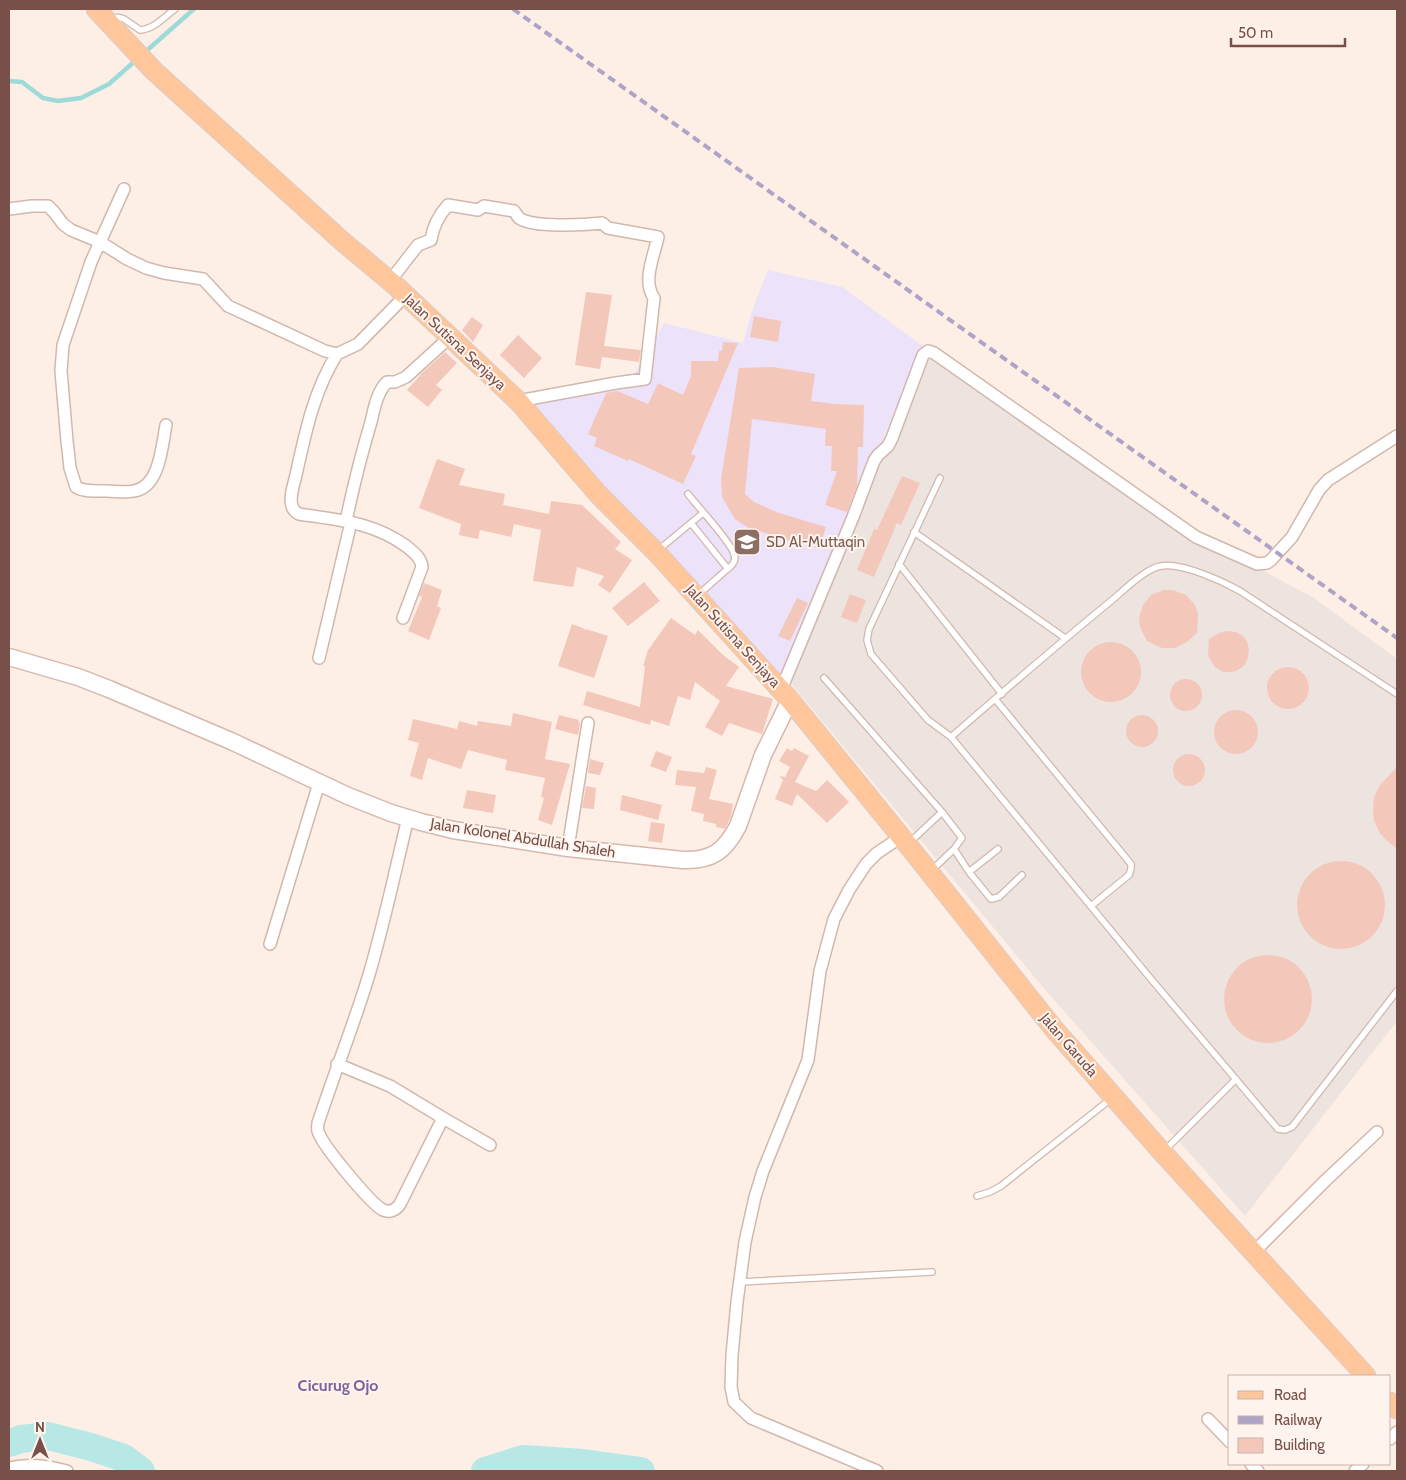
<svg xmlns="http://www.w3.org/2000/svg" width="1406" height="1480" font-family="Cabin,sans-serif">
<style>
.industrial{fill:#ede3df}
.education{fill:#ece2fa}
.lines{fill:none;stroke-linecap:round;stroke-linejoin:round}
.stream{stroke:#9edbd8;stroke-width:4.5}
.river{stroke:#b8e8e6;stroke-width:28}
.building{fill:#f4c7bb}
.lane-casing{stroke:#d2b7ad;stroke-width:8}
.street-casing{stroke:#d2b7ad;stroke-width:14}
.secondary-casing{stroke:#d8b7ad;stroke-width:19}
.primary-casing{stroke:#d9cecc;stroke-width:21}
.lane{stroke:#fff;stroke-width:5.5}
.street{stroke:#fff;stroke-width:11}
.secondary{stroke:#fff;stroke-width:16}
.primary{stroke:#ffc69b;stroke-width:19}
.rail{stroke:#afa3c8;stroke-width:4;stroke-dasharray:8 5;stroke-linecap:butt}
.labels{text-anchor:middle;stroke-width:4;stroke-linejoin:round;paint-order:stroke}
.street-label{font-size:15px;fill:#785049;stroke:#fff4ed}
.education-label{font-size:15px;fill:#785e54;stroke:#fff4ed;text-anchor:start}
.neighbourhood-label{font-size:16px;font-weight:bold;fill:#7e649c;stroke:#fff4ed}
</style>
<rect width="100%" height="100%" fill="#fdefe5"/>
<path class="industrial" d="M930,354L1199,543L1256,567L1314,598L1397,659V1021L1245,1216L1041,985L789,681L879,457L926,355Z"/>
<path class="education" d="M768,270L842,287L923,346L779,682L531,403L630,381L664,323L743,343L752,311Z"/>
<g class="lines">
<path class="stream" d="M144,53L194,9
M9,81L22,82L43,98L58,101L81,98L109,84L136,60"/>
<path class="river" d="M9,1443L21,1439L48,1436L91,1447L124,1458L141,1471
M485,1471L523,1459L583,1463L641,1471"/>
</g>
<path class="building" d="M586,292L612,295L604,346L641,350L639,362L602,357L600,369L575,365Z
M754,316L781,321L778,342L750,337Z
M472,317L483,325L473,342L462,330Z
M518,335L542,358L524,378L500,355Z
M723,342L738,343L691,454L696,456L683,484L629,459L628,461L594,446L597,438L588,434L606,393L617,391L648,404L658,383L683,395L691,376V361H718L719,351H722Z
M445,352L457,363L436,385L442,390L428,407L407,390L423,372Z
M773,367L815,374L811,401L835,404L864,405L863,447H858L857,486L847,512L825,505L837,471H831L832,446H825L826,429L752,419L745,494L754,502L779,513L826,527L819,548L793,540L792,542L747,527L735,519L722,497L721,479L739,368Z
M437,459L465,469L459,485L505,494L503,505L549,514L551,501L582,505L621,542L615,549L632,560L610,593L598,585L604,576L577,567L573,587L533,581L541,530L514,524L511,537L480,530L478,539L459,535L461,524L419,508Z
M902,476L920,483L901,525L897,523L874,577L857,570L874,529L877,530Z
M644,582L660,601L628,626L612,608Z
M424,583L442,590L437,606L441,608L429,640L408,631L422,597L419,596Z
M1164,590H1173L1186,595L1195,605L1198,614L1197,633L1187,642L1175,648H1162L1147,641L1140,627L1139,618L1143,605L1151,595Z
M850,594L866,600L857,623L841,617Z
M797,598L808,603L790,641L778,636Z
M671,618L695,635L698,630L723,655L739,667L726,686L773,699L762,734L729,723L722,736L705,727L720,701L695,682L690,700L678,696L669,726L651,720L650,725L583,705L587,691L640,707L645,666H643L648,650Z
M572,624L585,629L583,631L586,629L608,636L594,678L558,666Z
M1227,631L1236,632L1243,636L1247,642L1249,649L1248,658L1244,666L1236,671L1230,672H1223L1215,667L1208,656L1209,639L1219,633Z
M1081 672a30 30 0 1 1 60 0a30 30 0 1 1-60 0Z
M1267 688a21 21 0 1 1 42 0a21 21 0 1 1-42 0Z
M1170 695a16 16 0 1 1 32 0a16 16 0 1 1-32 0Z
M1214 732a22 22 0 1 1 44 0a22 22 0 1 1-44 0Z
M513,713L552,722L545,759L570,764L552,825L538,820L544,798L541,797L545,778L505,770L507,760L468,750L461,769L428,758L422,780L410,776L419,743L408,740L413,719L457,729L459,721L477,726L478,721L511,726Z
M1126 731a16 16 0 1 1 32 0a16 16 0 1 1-32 0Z
M559,715L579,720L578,722L580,723L578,735L555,729Z
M787,748L792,751L794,748L809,756L795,782L816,791L827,780L849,802L827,823L797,794L792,806L775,799L783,780L779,776L785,777L790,767L779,761Z
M656,751L672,757L666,772L650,766Z
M1173 770a16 16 0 1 1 32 0a16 16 0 1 1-32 0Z
M590,759L604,763L600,775L588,773Z
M706,767L717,770L709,799L733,804L731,816L725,829L716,827V824L703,821L704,814L691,811L696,787L675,785L677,770L704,773Z
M1397,767V849L1385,839L1379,832L1374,820L1373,811L1374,797L1380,785Z
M586,786L596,788L594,809L582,808Z
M467,790L496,795L493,813L463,808Z
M622,795L662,805L658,820L620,810Z
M651,822L665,824L662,843L648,841Z
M1297 905a44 44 0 1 1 88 0a44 44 0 1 1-88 0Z
M1224 999a44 44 0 1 1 88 0a44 44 0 1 1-88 0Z"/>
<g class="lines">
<g class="lane-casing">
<path id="lane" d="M111,22L118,17L124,19L140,30C154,29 164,17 175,9
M940,478L869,629L867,640L871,654L928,720L951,737L1151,979L1278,1129L1285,1130L1292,1127L1397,991
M688,494C697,506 731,542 734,554C736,559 734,562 732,565L698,595
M691,523L728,569
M914,532L1065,638
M657,551L703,513
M899,564L1002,694
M824,678L942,812L962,838L954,849L931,871
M995,699L1131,864V869L1129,875L1091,906
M951,737C1004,691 1057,645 1111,601C1123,591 1146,568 1161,566C1181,562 1222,581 1240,591L1397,694
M909,843L942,812
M954,849L969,872L991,899L999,897L1022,875
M969,872L998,849
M1164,1151L1236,1079
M977,1196L990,1192L1001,1186L1112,1098
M740,1282L932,1272"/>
</g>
<g class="street-casing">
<path id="street" d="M124,189L91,262L63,345L61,371L67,441L70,468L76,487C84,492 97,491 106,491C115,491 125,493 134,491C160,487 162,445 166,425
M9,209L32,206H48L54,212L63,224L71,230L100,242L127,259L146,268L164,273L203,279L228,306L325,351L337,354L358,344L406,295
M390,281L418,245L431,240C433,226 438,216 448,205L478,210L484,206L514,211C515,212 518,217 519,218C533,228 585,225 602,223L608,228L658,237C654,256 642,281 654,298L645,379L616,383L518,401
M337,354C314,390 305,434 296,475C294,484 289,497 292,506C293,510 295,512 299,514C339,520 373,522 406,546C413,552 421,557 422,567L403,618
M346,521C353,488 361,455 371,422C374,409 377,392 387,382H395L406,377L451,336
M319,658L351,522
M781,690L853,517L874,461L878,455L888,446L892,438L923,355L928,351L934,353L1196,537L1257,564L1267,563L1271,560L1292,537L1319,490L1328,480L1397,436
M408,818C395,871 384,925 368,978C353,1027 334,1074 318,1123C318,1125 317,1129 318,1131C321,1144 371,1204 383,1210C390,1213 396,1210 400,1204L443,1118L490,1145
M568,848L588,723
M270,944L319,783
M337,1064L390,1086L443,1118
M1253,1253L1326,1180L1377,1132
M1208,1419L1230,1442
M1390,1439L1397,1432
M1251,1464L1258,1471
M9,1468C29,1463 47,1466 67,1471
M877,1471L751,1418L734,1402L731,1387L732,1355L737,1302L745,1242L755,1197L763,1171L808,1060L820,971L834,919L849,890L866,864L877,853L901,837
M1355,1471L1363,1464"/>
</g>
<g class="secondary-casing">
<path id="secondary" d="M9,657L78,677L109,689L231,741L348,796L391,813L421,822L453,830L568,848L683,860C712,861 725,851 738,826L763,755L790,700"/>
</g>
<g class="primary-casing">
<path id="primary" d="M96,9L154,71L342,241L397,287L518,401L598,494L656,552L790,700L907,844L1054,1029L1162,1152L1366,1376
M1390,1402L1397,1409"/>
</g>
<use href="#lane" class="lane"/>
<use href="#street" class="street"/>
<use href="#secondary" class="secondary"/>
<use href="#primary" class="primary"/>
<path class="rail" d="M513,9L1397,638"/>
</g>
<defs>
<g id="school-square" transform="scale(1.4375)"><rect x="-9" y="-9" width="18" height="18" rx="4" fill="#8d6e63" stroke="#fff4ed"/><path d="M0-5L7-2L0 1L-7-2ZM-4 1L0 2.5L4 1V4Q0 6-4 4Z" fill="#fff"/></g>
</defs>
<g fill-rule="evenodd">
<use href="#school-square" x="747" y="542"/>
</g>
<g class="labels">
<g class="street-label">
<text transform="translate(455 342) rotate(43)" y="5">Jalan Sutisna Senjaya</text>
<text transform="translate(733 636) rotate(48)" y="5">Jalan Sutisna Senjaya</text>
<text transform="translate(523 838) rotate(9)" y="5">Jalan Kolonel Abdullah Shaleh</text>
<text transform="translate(1069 1045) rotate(49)" y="5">Jalan Garuda</text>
</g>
<g class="education-label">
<text x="766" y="547">SD Al-Muttaqin</text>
</g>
<g class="neighbourhood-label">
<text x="338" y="1391">Cicurug Ojo</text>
</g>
</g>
<rect width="1406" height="1480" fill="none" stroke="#785049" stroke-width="20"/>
<rect x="1228" y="1375" width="162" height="90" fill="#fff4ed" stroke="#c9b2ab"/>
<rect x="1238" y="1391" width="25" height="8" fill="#ffc69b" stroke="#c9b2ab"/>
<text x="1274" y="1400" font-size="15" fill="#785049">Road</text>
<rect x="1238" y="1416" width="25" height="8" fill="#afa3c8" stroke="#c9b2ab"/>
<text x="1274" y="1425" font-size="15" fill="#785049">Railway</text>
<rect x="1238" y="1438" width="25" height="15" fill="#f4c7bb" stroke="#c9b2ab"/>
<text x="1274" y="1450" font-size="15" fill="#785049">Building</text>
<g transform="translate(40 1440)" stroke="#fff4ed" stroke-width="4" paint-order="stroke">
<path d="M0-4L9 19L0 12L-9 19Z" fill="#785049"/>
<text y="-8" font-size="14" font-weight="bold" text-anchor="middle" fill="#785049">N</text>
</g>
<path d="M1231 38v8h114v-8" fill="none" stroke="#785049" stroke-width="2.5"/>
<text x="1238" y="38" font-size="15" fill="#785049" stroke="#fff4ed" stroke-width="4" paint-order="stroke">50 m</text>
</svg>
